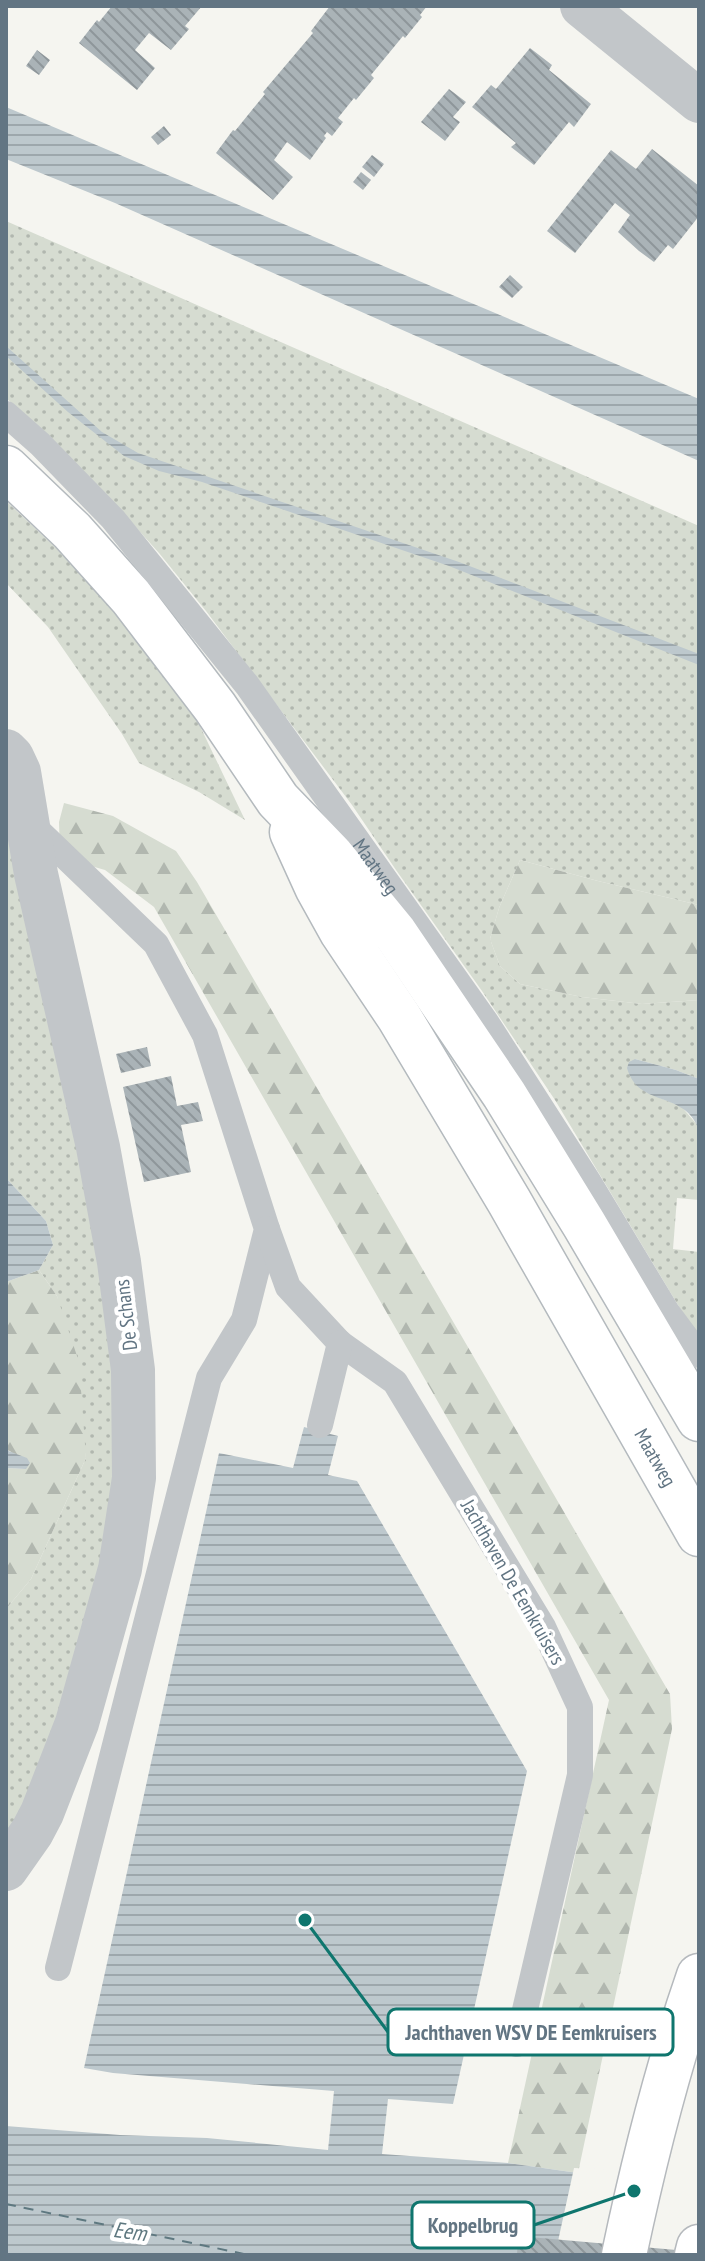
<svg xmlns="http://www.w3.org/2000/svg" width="705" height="2261" viewBox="0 0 705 2261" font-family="'PT Sans Narrow',sans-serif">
<defs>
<pattern id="grass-dots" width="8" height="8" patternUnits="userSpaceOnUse" patternTransform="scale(2)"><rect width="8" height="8" fill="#d6dcd1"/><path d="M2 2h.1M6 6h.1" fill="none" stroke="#b1b7af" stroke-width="1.8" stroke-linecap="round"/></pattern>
<pattern id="forest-firs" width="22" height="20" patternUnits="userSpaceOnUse" patternTransform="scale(2)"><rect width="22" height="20" fill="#d6dcd1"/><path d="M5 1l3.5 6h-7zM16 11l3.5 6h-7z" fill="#b1b7af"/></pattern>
<pattern id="water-rules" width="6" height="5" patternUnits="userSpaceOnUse" patternTransform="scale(2)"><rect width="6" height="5" fill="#bdc8cd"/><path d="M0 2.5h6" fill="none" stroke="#9da7ac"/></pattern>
<pattern id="building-back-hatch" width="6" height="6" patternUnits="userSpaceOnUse" patternTransform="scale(2)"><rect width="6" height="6" fill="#aab3b7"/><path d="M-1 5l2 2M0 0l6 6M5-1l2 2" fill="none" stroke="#8e969a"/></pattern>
</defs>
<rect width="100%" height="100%" fill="#f5f5f0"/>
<path fill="url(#grass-dots)" d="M6 221 699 526V905L598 881 520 860 499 908 490 939 500 966 520 984 582 997 642 1004 699 1000V1079L676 1070 635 1059 660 1098 681 1106 699 1127V1200L677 1198 673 1249 699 1252V1336L687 1320 555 1100 482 991 396 870 352 805 206 611 159 553 106 494 46 434 6 398Z
M6 501 56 548 117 614 197 720 245 820 199 792 139 763 122 734 48 627 6 583Z
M6 786 108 1265 119 1475 66 1720 6 1851V1609L31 1579 86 1458 57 1296 39 1270 53 1245 46 1221 6 1178Z"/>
<path fill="url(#forest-firs)" d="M64 803 113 816 176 851 197 882 670 1694 672 1729 578 2173 508 2163 609 1700 154 907 105 870 60 857 59 822Z
M520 860 598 881 699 905V1000L642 1004 582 997 520 984 500 966 490 939 499 908Z
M39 1270 57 1296 79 1362 86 1458 31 1579 6 1609V1468L26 1469 10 1451 6 1450V1282Z"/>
<path fill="url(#water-rules)" d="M6 107 699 399V461L115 203 6 159Z
M6 346 102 432 138 453 459 562 699 654V665L449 566 202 482 159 471 124 456 68 412 6 356Z
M635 1059 676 1070 699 1079V1130C685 1090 638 1108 627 1068L629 1062Z
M6 1178 46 1221 53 1245 39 1270 6 1282Z
M304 1427 338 1436 328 1475 357 1481 527 1771 453 2104 388 2099 382 2154 508 2163 578 2173 699 2255H6V2126L120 2135 207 2138 328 2150 334 2091 113 2073 84 2068 219 1453 293 1468Z
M6 1450 27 1458 30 1463 26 1469 6 1468Z"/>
<path fill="#f5f5f0" d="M574 2168 699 2173V2255H555Z"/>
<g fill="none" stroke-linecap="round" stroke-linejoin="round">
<path stroke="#5e7880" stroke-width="2" stroke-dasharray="10 8" stroke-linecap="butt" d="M6 2204 249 2255"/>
</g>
<path fill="url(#building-back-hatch)" d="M112 6H202L185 26 189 29 171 50 149 33 135 50 155 68 137 90 79 43 97 20 99 22Z
M330 6 332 8 334 6H427L420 15 422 17 405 38 403 36 371 75 374 78 356 100 354 98 338 118 343 122 332 136 327 132 324 136 326 138 310 160 287 142 274 160 293 177 273 200 216 153 233 130 235 131 265 94 263 92 313 33 311 31Z
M530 48 552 65 549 70 591 104 574 127 569 122 534 165 511 147 516 143 472 107 491 85 496 89Z
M37 50 50 60 39 75 26 66Z
M449 89 466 102 453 117 460 122 445 141 421 122Z
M164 126 171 135 158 145 151 137Z
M652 149 699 186V216L673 249 668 245 654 262 639 251 618 232 630 215 615 203 575 253 547 231 611 150 636 169Z
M372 155 384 164 374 177 362 167Z
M361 172 371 180 363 190 353 182Z
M510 275 523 287 512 298 499 287Z
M147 1047 151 1066 121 1073 116 1054Z
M171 1076 177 1106 198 1102 203 1121 181 1125 191 1172 144 1182 123 1087Z
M518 2236 699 2252V2255H517Z"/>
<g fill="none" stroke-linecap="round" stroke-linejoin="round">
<defs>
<g id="secondary">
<path d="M6 468 72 531 131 597 215 707 278 800 331 855 395 933 504 1094 584 1224 699 1419"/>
<path id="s2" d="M292 832 317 887 342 932 399 1017 509 1201 699 1534"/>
</g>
<path id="primary" d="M624 2255C644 2160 667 2068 699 1976
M697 2255 699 2247"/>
</defs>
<use href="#secondary" stroke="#b4babe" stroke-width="47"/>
<use href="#primary" stroke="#b5b9bd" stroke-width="47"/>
<g stroke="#c2c6c9" stroke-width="26">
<path id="s1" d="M6 414 40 444 113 519 247 685 486 1022 588 1181 667 1312 699 1355"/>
<path d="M27 820 156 944 205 1035 267 1229 244 1320 209 1378 58 1968"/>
<path d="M267 1229 288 1287 340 1343 395 1382 543 1627 580 1707V1775L517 2044"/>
<path d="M320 1425 340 1343"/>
</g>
<path stroke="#c2c6c9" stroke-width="44" d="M582 6 699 101
M6 751 12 757 19 772 36 874 98 1147 119 1262 133 1370 134 1478 120 1569 77 1723 42 1813 32 1832 6 1869"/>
<use href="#secondary" stroke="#fff" stroke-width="44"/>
<use href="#primary" stroke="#fff" stroke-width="44"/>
</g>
<g text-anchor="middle" stroke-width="8" stroke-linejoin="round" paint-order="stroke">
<g font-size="20" fill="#627583" stroke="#fff">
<text dy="7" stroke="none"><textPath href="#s1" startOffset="586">Maatweg</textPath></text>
<text transform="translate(126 1315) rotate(-97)" y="7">De Schans</text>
<text dy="7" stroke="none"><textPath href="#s2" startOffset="724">Maatweg</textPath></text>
<text transform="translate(513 1582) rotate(60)" y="7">Jachthaven De Eemkruisers</text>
</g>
<g font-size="22" font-style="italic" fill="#5e7880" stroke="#fff">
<text transform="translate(130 2231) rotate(8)" y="8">Eem</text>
</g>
</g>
<path fill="none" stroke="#0f766e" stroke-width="3" d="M305 1920L388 2032M634 2191L534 2225"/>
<g fill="#0f766e" stroke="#fff" stroke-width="3">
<circle cx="305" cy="1920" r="8"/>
<circle cx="634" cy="2191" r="8"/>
</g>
<g fill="#fff" stroke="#0f766e" stroke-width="3">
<rect x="388" y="2009" width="285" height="46" rx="8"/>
<rect x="412" y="2202" width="122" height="46" rx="8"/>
</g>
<g font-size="22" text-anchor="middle" font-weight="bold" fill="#627583">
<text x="531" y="2040">Jachthaven WSV DE Eemkruisers</text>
<text x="473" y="2233">Koppelbrug</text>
</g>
<rect width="705" height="2261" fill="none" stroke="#627583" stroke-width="16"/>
</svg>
